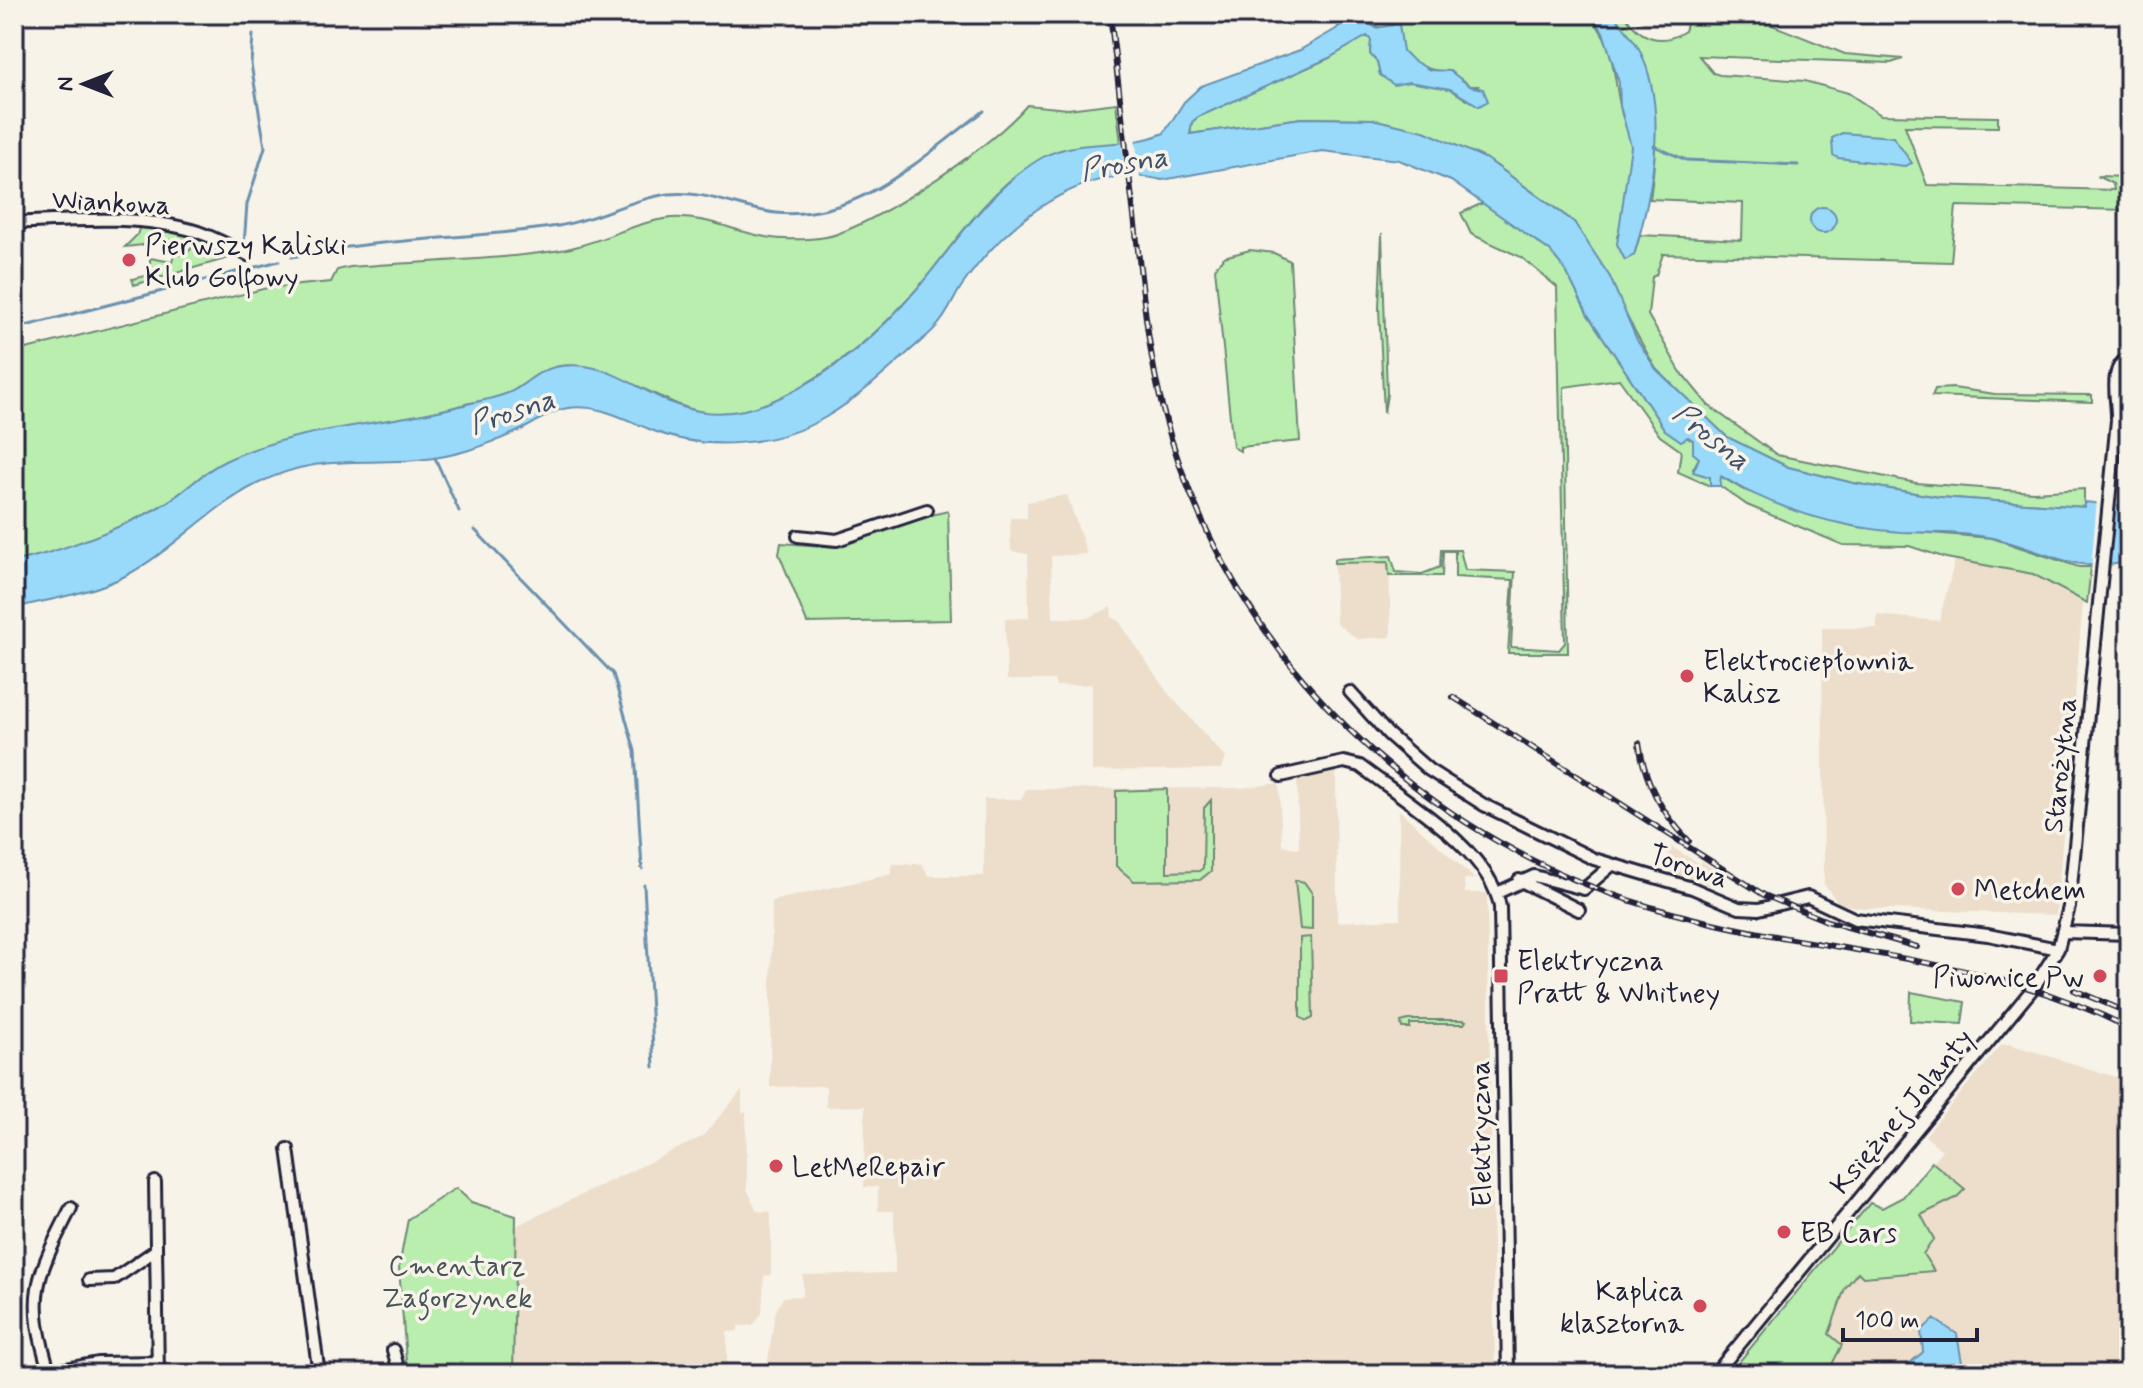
<svg xmlns="http://www.w3.org/2000/svg" width="2143" height="1388" viewBox="0 0 2143 1388" font-family="Mynerve,sans-serif">
<rect width="100%" height="100%" fill="#f7f3e8"/>
<filter id="ink" filterUnits="userSpaceOnUse"><feTurbulence type="fractalNoise" baseFrequency=".0125" numOctaves="2"/><feDisplacementMap in="SourceGraphic" scale="16" xChannelSelector="R" yChannelSelector="G"/><feConvolveMatrix kernelMatrix="1 2 1 2 8 2 1 2 1" color-interpolation-filters="sRGB"/></filter>
<g filter="url(#ink)">
<path fill="#ecdeca" d="M1067 495 1087 554 1051 556 1053 618H1088L1111 607 1112 617 1118 620 1167 692 1226 758 1221 769 1092 771V684L1056 686 1054 680H1007L1005 619 1029 618 1028 554 1011 551 1010 518H1027V502Z
M1955 560 2033 574 2083 601 2056 915 1862 908 1838 903 1824 884 1822 628H1877V615L1939 621Z
M1389 562 1391 637 1357 639 1336 623 1334 563Z
M1336 771 1337 922 1400 919 1399 810 1475 879H1464L1465 893H1487L1495 1374H766L775 1313 783 1297 803 1296V1275L895 1273 894 1211H878V1187H864L865 1106 826 1107V1086L770 1087 772 901 892 874V864H922L929 876H984V799H1022L1026 789 1242 788 1279 783 1282 845 1299 849 1297 781Z
M1670 846 1700 864 1702 861 1724 877 1713 886 1672 875 1667 862Z
M2009 1044 2129 1081V1374H1827L1842 1345 1829 1335 1845 1288 1859 1272 1863 1277 1933 1271 1923 1254 1934 1239 1921 1215 1956 1198 1964 1189 1932 1162 1942 1150 1925 1136 2001 1045Z
M742 1090V1112H746L747 1189 757 1211 771 1212V1275L764 1276 762 1313 753 1325 738 1326V1331L727 1332V1374H513L516 1226 702 1137Z"/>
<path fill="#b9eeaf" stroke="#6e8875" stroke-width="2" d="M1376 14H1586C1615 37 1613 76 1621 110 1623 122 1630 132 1631 145 1632 159 1622 224 1617 237L1634 255 1640 235 1742 240 1743 203 1650 199C1656 158 1660 101 1643 62 1636 45 1624 29 1613 14H1625C1638 38 1661 47 1685 31L1690 14H1770L1767 23 1845 54 1903 59 1891 63 1699 56 1713 73 1720 75 1805 81 1848 93 1881 115 1998 117V127L1905 126 1927 185 2114 190 2113 184 2097 176 2129 177V210L1956 206 1951 262 1663 254 1656 275 1652 277 1648 315 1680 371 1708 405 1777 455 1916 483 2033 492 2084 489V507L1939 497 1853 483 1788 467 1727 437 1656 369 1574 222 1487 159 1424 132 1372 119 1302 118 1190 134 1192 122 1198 117 1329 58 1367 35 1371 40 1370 54 1377 62 1380 75 1450 89 1467 100 1478 86H1470C1450 66 1419 75 1404 53 1399 45 1397 32 1394 23L1382 28 1369 24Z
M1116 103 1121 143C1091 148 1057 153 1030 167 994 184 948 251 923 282 884 329 836 370 782 397 700 437 676 396 604 373 590 369 575 364 560 366 544 369 530 380 516 389 503 398 477 401 462 405 385 427 303 427 229 460 204 470 189 489 167 502 131 524 55 555 14 561V352L267 288 331 282 337 270 350 267C420 261 491 261 561 250 599 244 633 222 671 218 710 215 746 238 784 239 800 240 824 239 837 234 889 215 991 147 1027 105L1068 109Z
M1483 203 1550 251 1566 271 1588 315 1665 430 1693 440 1699 458 1693 469 1710 477V486L1678 472 1681 451 1660 436 1619 379 1564 387 1568 653H1508L1513 580 1455 577V551H1443L1442 576H1389L1388 562 1334 563V559L1391 556 1396 572 1422 574 1440 567 1441 550H1460L1465 570 1515 572 1511 647 1559 650 1565 643 1557 287 1521 257 1471 234 1461 213Z
M140 226 187 232 190 237 182 248 176 249 178 242 154 238 152 244 125 247 137 235Z
M1382 233 1387 394 1384 413 1379 308Z
M198 234 236 256 134 285 132 279 150 275V258L172 262 174 255C188 256 195 247 198 234Z
M1250 250 1274 253 1290 261 1300 441 1240 447V451L1233 447 1215 268 1224 257Z
M1953 388 1995 394 2092 395V402L1932 396 1935 389Z
M1720 476 1742 489 1812 516 1857 527 1992 538 2079 567H2091L2087 603 2033 574 1946 558 1909 546 1843 545 1747 505 1720 486Z
M948 511 951 620 807 623 779 554 781 543 837 547 907 521Z
M1167 789V872L1199 871 1203 868 1204 808 1211 800V871L1200 880 1134 881 1116 866V791Z
M1295 880 1304 882 1312 893V930L1300 929Z
M1311 937 1313 1018 1307 1021 1300 1017V938Z
M1911 992 1965 1002 1962 1024 1910 1021Z
M1408 1020H1464L1466 1021 1464 1024H1410V1028H1402L1401 1022Z
M1932 1162 1965 1189 1956 1198 1921 1215 1934 1239 1923 1254 1934 1271 1863 1277 1858 1272 1845 1288 1829 1334 1842 1345 1827 1374H1729L1870 1203 1882 1208 1903 1197Z
M456 1188 471 1202 516 1216 513 1374H407L399 1267 408 1219Z"/>
<path fill="#99dafb" stroke="#6990ae" stroke-width="2" d="M1351 14H1376L1370 24 1376 28 1399 24 1403 51 1411 59 1430 70 1450 71 1470 86 1483 89 1488 101 1479 106 1450 89 1409 82 1394 85 1380 75 1377 62 1370 54 1371 40 1367 36 1329 58 1198 117 1192 122 1190 134 1302 118 1372 119 1424 131 1487 159 1574 222 1610 277 1637 340 1656 369 1727 437 1788 467 1853 483 1939 497 2084 507 2086 502 2117 506 2129 512V561C2079 576 2041 549 1993 538 1963 532 1931 533 1901 532 1839 528 1774 509 1721 476L1720 486H1710V477L1693 472 1699 458 1693 453V440L1688 437 1681 441 1665 430 1588 315 1566 271 1550 251 1451 181 1399 160 1322 151 1162 180C1081 160 1004 225 961 287 954 298 949 311 941 321 934 331 922 340 913 348 885 373 858 398 826 417 775 447 703 452 649 429 622 418 598 404 568 408 550 410 537 423 521 430 496 442 462 454 434 458 368 468 322 450 255 485 208 509 173 550 127 575 93 593 51 599 14 608V561C53 555 139 522 172 499 190 487 204 471 225 461 298 426 382 426 460 406 476 401 503 398 516 389 530 380 538 371 555 367 635 351 669 449 779 398 834 373 882 331 921 284 957 241 992 186 1043 157 1080 137 1125 150 1164 133L1184 102 1201 86 1300 50 1336 29Z
M1586 14H1613C1621 25 1633 37 1639 49 1669 109 1652 195 1634 255L1625 260 1617 244 1631 146 1620 106 1619 83 1603 32 1595 19Z
M1842 133 1893 137 1912 163 1905 166 1838 158 1833 155 1832 138Z
M1810 220a13 13 0 1 1 26 0a13 13 0 1 1-26 0Z
M1934 1319 1957 1334 1964 1374H1897L1923 1352 1921 1331Z"/>
<path fill="#f7f3e8" d="M1135 136 1140 179 1126 181 1121 139Z
M2097 499 2117 502 2110 571H2091Z"/>
<g fill="none" stroke-linecap="round" stroke-linejoin="round">
<path stroke="#6990ae" stroke-width="3" d="M251 14 252 20
M1654 146 1686 160 1798 165
M244 245 247 204 265 147 251 64 253 35
M292 257C380 237 469 240 558 226 596 220 630 199 669 194 706 190 740 209 776 213 859 221 922 157 984 111
M14 329 279 261
M435 458 459 511
M475 530 613 674 635 751 642 869
M644 885 654 1067"/>
<defs>
<path id="minor" d="M14 223C73 220 140 214 198 232 215 238 232 247 248 255
M2118 418 2129 403
M798 536 837 540 927 510
M1350 692 1388 734 1429 770 1484 805 1594 859 1692 888 1739 908 1759 909 1808 897 1855 919 1988 935 2058 949
M1281 776 1344 762 1360 766C1403 799 1491 851 1500 907L1508 1374
M1519 880 1579 910
M1497 893 1534 876 1584 889 1612 865
M2064 932 2129 934
M288 1149 319 1374
M155 1182 158 1374
M89 1280 114 1279 156 1250
M393 1350 400 1374
M49 1372 98 1363 158 1362
M50 1374C26 1295 35 1279 71 1208
M1715 1374 2034 987 2058 949 2069 907 2117 420C2118 399 2107 369 2129 357"/>
</defs>
<use href="#minor" stroke="#22223b" stroke-width="16"/>
<use href="#minor" stroke="#f7f3e8" stroke-width="10"/>
<defs>
<path id="rail" d="M1110 14C1119 87 1127 160 1136 233 1143 292 1148 352 1163 410 1227 657 1427 848 1672 913 1830 956 1977 952 2129 1028
M1453 697 1764 895 1827 921 1917 947
M1639 743C1645 783 1661 812 1689 841
M2074 990 2129 1013"/>
</defs>
<use href="#rail" stroke="#22223b" stroke-width="6"/>
<use href="#rail" stroke="#f7f3e8" stroke-width="3" stroke-dasharray="9" stroke-linecap="butt"/>
</g>
</g>
<g fill="#d1495b" stroke="#f7f3e8" stroke-width="3">
<circle cx="129" cy="260" r="8"/>
<circle cx="1687" cy="676" r="8"/>
<circle cx="1958" cy="889" r="8"/>
<rect x="1493" y="968" width="16" height="16" rx="4"/>
<circle cx="2100" cy="976" r="8"/>
<circle cx="776" cy="1166" r="8"/>
<circle cx="1784" cy="1232" r="8"/>
<circle cx="1700" cy="1306" r="8"/>
</g>
<g text-anchor="middle" stroke-width="7" stroke-linejoin="round" paint-order="stroke">
<g font-size="28" fill="#22223b" stroke="#f7f3e8">
<text transform="translate(111 201) rotate(3)" y="10">Wiankowa</text>
<text transform="translate(2059 765) rotate(-84)" y="10">Starożytna</text>
<text transform="translate(1689 865) rotate(19)" y="10">Torowa</text>
<text transform="translate(1901 1111) rotate(-50)" y="10">Księżnej Jolanty</text>
<text transform="translate(1480 1134) rotate(-91)" y="10">Elektryczna</text>
</g>
<g font-size="28" fill="#22223b" stroke="#f7f3e8" text-anchor="start">
<text x="145" y="254">Pierwszy Kaliski<tspan x="145" dy="32">Klub Golfowy</tspan></text>
<text x="1703" y="670">Elektrociepłownia<tspan x="1703" dy="32">Kalisz</tspan></text>
<text x="1974" y="899">Metchem</text>
<text x="1517" y="970">Elektryczna<tspan x="1517" dy="32">Pratt &amp; Whitney</tspan></text>
<text x="2084" y="986" text-anchor="end">Piwonice Pw</text>
<text x="792" y="1176">LetMeRepair</text>
<text x="1800" y="1242">EB Cars</text>
<text x="1684" y="1300" text-anchor="end">Kaplica<tspan x="1684" dy="32">klasztorna</tspan></text>
</g>
<g font-size="28" fill="#485558" stroke="#f7f3e8">
<text x="457" y="1275">Cmentarz<tspan x="457" dy="32">Zagorzynek</tspan></text>
</g>
<g font-size="30" font-style="italic" fill="#40506b" stroke="#f7f3e8">
<text transform="translate(1124 163) rotate(-10)" y="10">Prosna</text>
<text transform="translate(512 411) rotate(-18)" y="10">Prosna</text>
<text transform="translate(1712 436) rotate(39)" y="10">Prosna</text>
</g>
</g>
<rect width="2143" height="1388" fill="none" stroke="#f7f3e8" stroke-width="48"/>
<rect x="24" y="24" width="2095" height="1340" fill="none" stroke="#22223b" stroke-width="3" filter="url(#ink)"/>
<g transform="translate(84 84) rotate(270)" stroke="#f7f3e8" stroke-width="6" paint-order="stroke">
<path d="M0-6L14 30L0 20L-14 30Z" fill="#22223b"/>
<text y="-12" font-size="22" font-weight="bold" text-anchor="middle" fill="#22223b">N</text>
</g>
<path d="M1843 1328v12h134v-12" fill="none" stroke="#22223b" stroke-width="4"/>
<text x="1855" y="1328" font-size="24" fill="#22223b" stroke="#f7f3e8" stroke-width="6" paint-order="stroke">100 m</text>
</svg>
